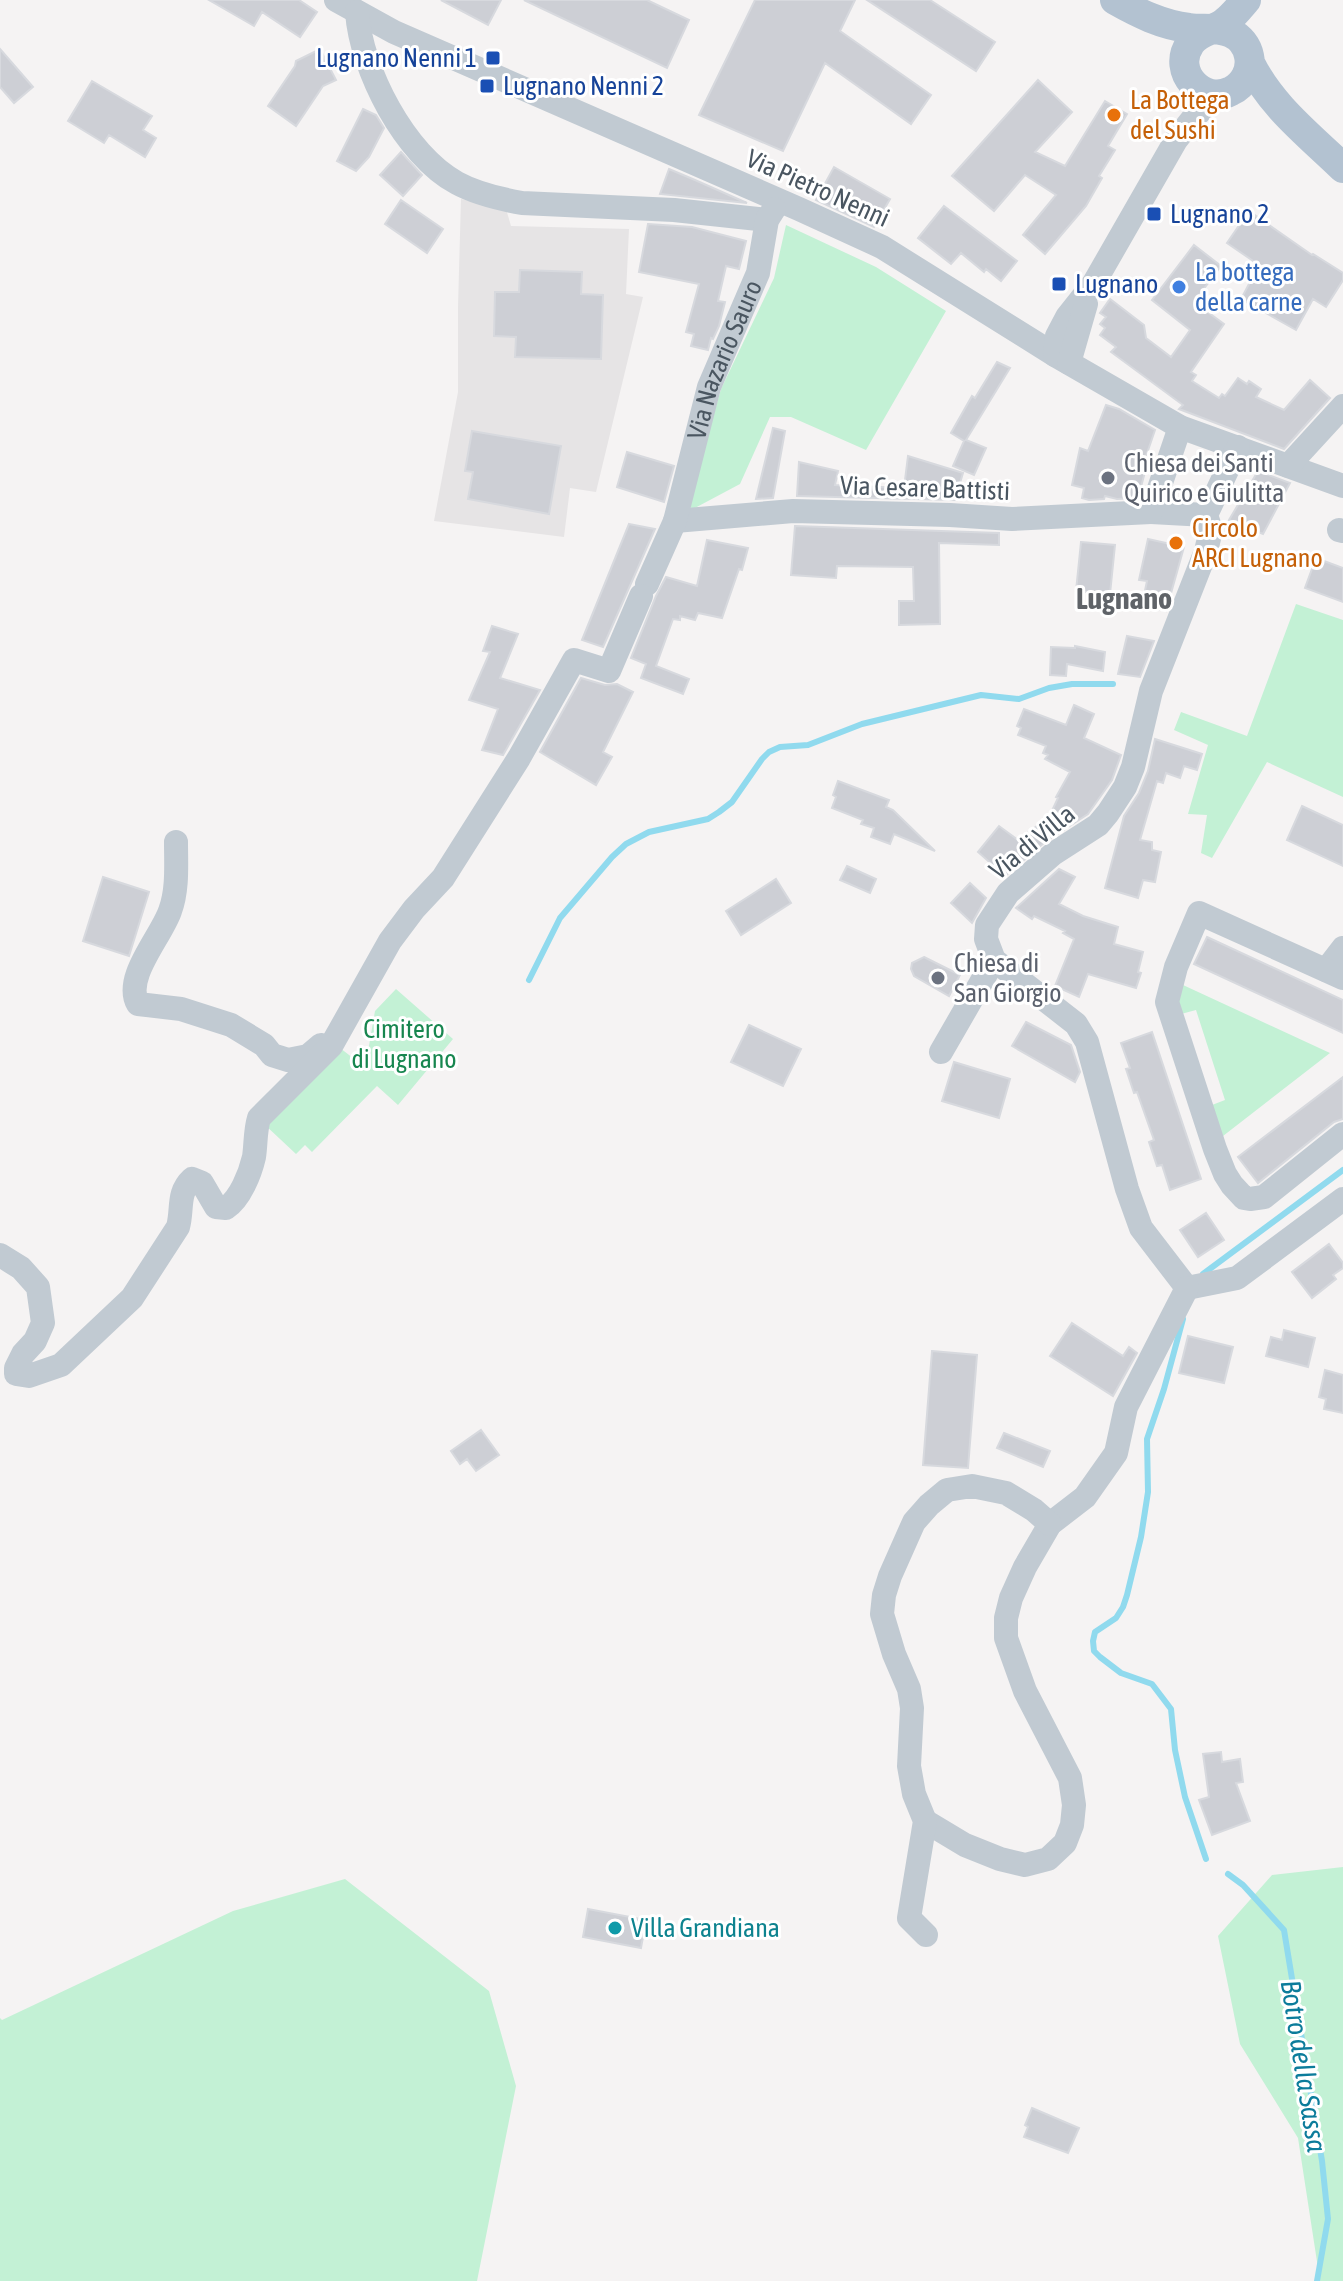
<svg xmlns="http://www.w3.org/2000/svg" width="1343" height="2281" viewBox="0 0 1343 2281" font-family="'Asap Condensed',sans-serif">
<rect width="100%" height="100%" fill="#f5f3f3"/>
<path fill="#e6e4e5" d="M461 199 506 209 511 226 629 229 626 294 643 297 596 492 570 488 564 537 434 521 458 392V307Z"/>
<path fill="#c3f1d5" d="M786 225 876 267 946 311 866 450 791 417H770L740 484 693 509 688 506 721 389 774 278Z
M1296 604 1343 620V797L1267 762 1212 858 1201 853 1207 815 1188 814 1208 745 1174 730 1181 712 1247 736Z
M1183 985 1330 1053 1223 1136 1212 1105 1225 1100 1196 1010 1181 1014 1178 1001Z
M396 989 453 1039 398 1105 377 1086 312 1152 305 1145 296 1154 264 1124 340 1048 362 1065 367 1057 375 1011Z
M1343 1867V2281H1320L1298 2138 1240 2044 1218 1936 1272 1875Z
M345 1879 489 1991 516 2086 477 2281H0V2018L2 2020 233 1911Z"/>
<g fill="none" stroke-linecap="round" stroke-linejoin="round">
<path stroke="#90daee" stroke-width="6" d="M529 980 560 918 612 857 626 844 649 832 708 819 719 812 732 802 762 759 769 752 780 747 808 745 862 724 981 695 1019 699 1049 688 1072 684H1113
M1203 1274 1343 1170
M1183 1319 1164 1389 1147 1439 1148 1492 1141 1537 1127 1595 1123 1607 1116 1618 1095 1632 1093 1641 1094 1651 1100 1657 1121 1673 1152 1684 1171 1709 1175 1750 1185 1797 1206 1859
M1228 1874 1243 1885 1284 1930 1322 2161 1328 2219 1317 2281"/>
</g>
<path fill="#cdcfd5" stroke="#d7d9de" stroke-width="2" d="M209 0H299L317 12 300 37 262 12 254 26Z
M441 0H501L488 25Z
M524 0H647L689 20 667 68Z
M755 0H855L840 31 931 95 911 124 825 63 783 151 699 115Z
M867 0H930L995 42 976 71Z
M0 49 33 87 14 103 0 87Z
M320 49 336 80 323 86 296 126 268 106 295 66 296 61Z
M1038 80 1072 112 1035 152 1065 166 1105 101 1127 114 1108 146 1115 150 1099 176 1102 178 1086 206 1045 254 1023 235 1056 195 1025 175 994 211 952 176Z
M92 81 152 116 143 130 156 138 145 157 109 135 104 143 68 121Z
M363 109 376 115 384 128 369 157 356 171 337 161Z
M401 152 422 175 403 196 380 175Z
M834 167 890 199 874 227 816 200Z
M669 169 695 180 747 203 660 194Z
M401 200 443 229 427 253 385 224Z
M944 206 1017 261 1001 281 986 269 984 272 961 253 951 264 918 238Z
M1249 211 1312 255 1313 254 1343 273V280L1326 307 1313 299 1296 330 1241 299 1259 265 1227 243Z
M648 224 692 227 746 241 739 269 726 266 718 301 725 302 719 326 713 339 711 338 708 350 691 346 694 334 686 332 699 284 639 272Z
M1194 245 1221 266 1194 302 1224 324 1191 372 1196 375 1192 381 1219 398 1222 394 1225 396 1238 378 1247 384 1249 381 1261 389 1256 397 1284 410 1310 380 1330 398 1284 449 1179 409 1183 405 1111 352 1116 347 1100 335 1105 328 1100 324 1106 317 1100 313 1110 299 1144 325 1146 338 1171 357 1190 330 1152 300Z
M520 270 582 272 581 294 603 295 601 359 515 357 516 337 494 336 495 292H519Z
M997 362 1010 368 966 440 986 448 974 475 953 466 964 441 951 433 972 396 975 398Z
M1106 405 1119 409 1155 430 1141 471 1145 472 1138 498 1117 499 1105 496 1104 499 1089 500 1082 498 1084 488 1072 485 1080 448 1088 451Z
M773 428 785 431 773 498 756 499Z
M472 431 561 446 549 514 468 499 473 472 465 471Z
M627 452 674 466 664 502 617 487Z
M908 456 963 473 955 500 797 496 799 462 838 471 835 485 904 488Z
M1258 471 1290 483 1263 534 1229 520Z
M629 524 655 529 603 647 582 640Z
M795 526 999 533V545L939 543 940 624 899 625V601H914L913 567 837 566 836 578 791 575Z
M1148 539 1184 547 1166 611 1142 605 1147 581 1139 580Z
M707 540 748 548 742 570 739 569 722 618 698 613 695 620 680 616V620L673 619 656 666 689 679 683 694 641 678 646 664 631 658 656 596 666 577 697 586Z
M1081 542 1115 545 1110 594 1076 591Z
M1316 558 1343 568V602L1305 588Z
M492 626 518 634 500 678 540 690 503 755 482 750 498 709 469 700 490 652 483 651Z
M1127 636 1154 641 1140 677 1118 674Z
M1075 646 1105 652 1103 671 1067 664 1066 676 1050 675 1051 647 1075 648Z
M581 678 605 685 617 684 633 692 603 752 612 757 596 785 540 752Z
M1074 705 1094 714 1084 738 1121 755 1112 780 1088 814 1045 842 1005 876 978 852 999 826 1018 840 1049 817 1058 798 1056 797 1070 772 1045 759 1048 755 1043 753 1046 746 1018 735 1021 728 1017 726 1024 709 1066 725Z
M1155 739 1202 754 1197 770 1184 766 1180 778 1166 773 1163 783 1157 781 1140 840 1152 842V850L1161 852 1155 882 1143 880 1138 898 1105 888 1124 816 1139 793 1148 771Z
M838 781 889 800 886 807 893 810 935 851 894 834 890 844 871 837 874 828 861 824 863 820 832 808 836 797 833 795Z
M1302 806 1343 825V866L1287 840Z
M847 866 876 879 870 893 840 880Z
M1059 869 1075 877 1059 904 1083 916 1118 927 1114 944 1143 952 1138 972 1141 973 1136 988 1088 974 1079 997 1055 986 1074 939 1063 933 1065 931 1034 916 1032 919 1016 908Z
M103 877 149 892 129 956 83 941Z
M776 879 791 903 741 935 726 911Z
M970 883 986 898 972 923 951 903Z
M1207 937 1343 1000V1033L1194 964Z
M924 957 960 975 949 996 914 976 911 969 912 963Z
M1026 1022 1071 1045 1080 1072 1075 1082 1012 1046Z
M749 1025 801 1049 783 1086 731 1062Z
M1152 1032 1201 1179 1170 1190 1162 1165 1157 1166 1149 1142 1154 1140 1137 1092 1134 1093 1126 1069 1130 1068 1121 1043Z
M954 1062 1010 1079 999 1118 942 1101Z
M1343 1077V1119L1334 1122 1258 1183 1238 1157Z
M1206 1213 1224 1240 1198 1257 1180 1230Z
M1329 1244 1343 1263V1268L1333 1275 1336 1279 1312 1298 1292 1272Z
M1072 1323 1123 1356 1129 1347 1137 1353 1113 1396 1050 1356Z
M1284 1330 1315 1338 1308 1367 1266 1356 1271 1337 1282 1340Z
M1188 1336 1233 1347 1224 1383 1179 1373Z
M932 1351 977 1355 968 1468 923 1465Z
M1325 1370 1343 1375V1413L1324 1409 1326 1399 1319 1397Z
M481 1430 499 1455 476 1471 467 1459 460 1464 451 1451Z
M1004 1433 1050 1451 1043 1467 997 1448Z
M1221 1752 1222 1762 1240 1759 1243 1782 1236 1783 1250 1821 1212 1835 1199 1800 1209 1797 1203 1754Z
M588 1909 646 1920 641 1948 583 1937Z
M1032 2108 1079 2128 1068 2153 1024 2137 1028 2127 1025 2125Z"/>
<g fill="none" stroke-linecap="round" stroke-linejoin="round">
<g stroke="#c1cad2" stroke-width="24">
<path d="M336 0 394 32 799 209 882 247 1055 355 1180 427 1343 486"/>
<path d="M357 12C361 70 405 155 457 183 477 194 500 199 522 203L674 210 767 220"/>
<path d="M1055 355 1057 336 1067 317 1094 283 1176 140 1194 117 1219 95"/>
<path d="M1069 363 1086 304"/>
<path d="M1288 466 1343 406"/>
<path d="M1151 512 1206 515"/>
<path d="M675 521 793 511 950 515 1012 519 1151 512 1180 427"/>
<path d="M1339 530 1343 531"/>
<path id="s1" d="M647 584 675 521 709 387 758 273 767 220 774 209"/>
<path d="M176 842C176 864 178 890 170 911 161 937 123 978 138 1004L181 1009 231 1025 264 1045 272 1055 288 1060 308 1056 321 1045"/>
<path d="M1326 970 1343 948"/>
<path d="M1343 978 1199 913 1176 967 1167 1002 1215 1149 1225 1174 1232 1185 1244 1198 1250 1199 1264 1197 1343 1134"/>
<path d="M941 1052 994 960"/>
<path d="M0 1255 21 1268 38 1287 43 1323 35 1341 23 1354 16 1368V1374L29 1376 61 1365 132 1298 178 1227C183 1209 177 1193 192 1179L202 1183 216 1207 226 1208C240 1199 250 1174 254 1157 256 1144 255 1131 259 1118L331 1046 390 941 414 909 443 878 519 758 574 660 609 671 641 596"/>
<path d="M1187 1288 1141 1228 1127 1189 1087 1042 1076 1024 994 960 986 939 987 925 1008 893 1053 854 1098 825 1108 813 1125 787 1133 767 1151 691 1206 551 1211 530 1206 515 1238 447"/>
<path d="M1187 1288 1237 1278 1343 1199"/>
<path d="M925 1821 965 1845 1000 1859 1025 1865 1048 1859 1065 1843 1072 1825 1074 1805 1070 1778 1025 1691 1006 1638V1618L1011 1598 1025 1567 1050 1524 1085 1497 1116 1453 1126 1407 1187 1288"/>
<path d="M926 1935 909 1918 925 1821 914 1794 909 1766 912 1708 909 1689 894 1654 882 1614 884 1595 890 1576 914 1522 929 1505 947 1490 972 1486 1006 1493 1034 1510 1050 1524"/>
</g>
<path stroke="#b3c2d1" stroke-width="30" d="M1115 0C1138 13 1162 25 1189 28 1202 30 1218 27 1231 33 1240 37 1247 46 1249 56 1252 70 1244 85 1231 91 1203 106 1171 71 1190 44 1198 31 1214 31 1225 22 1233 16 1240 7 1246 0
M1250 63C1271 106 1309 135 1343 168"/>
</g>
<g fill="#1a4fb4" stroke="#fff" stroke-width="3">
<rect x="485" y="50" width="16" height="16" rx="4"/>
<rect x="479" y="78" width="16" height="16" rx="4"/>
<rect x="1146" y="206" width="16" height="16" rx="4"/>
<rect x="1051" y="276" width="16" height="16" rx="4"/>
</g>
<g fill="#e8710a" stroke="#fff" stroke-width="3">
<circle cx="1114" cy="115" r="8"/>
<circle cx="1176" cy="543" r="8"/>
</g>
<circle fill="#3f7fe0" stroke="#fff" stroke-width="3" cx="1179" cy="287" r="8"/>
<g fill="#6b7280" stroke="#fff" stroke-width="3">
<circle cx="1108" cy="478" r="8"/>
<circle cx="938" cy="978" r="8"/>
</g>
<circle fill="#0f9aa8" stroke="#fff" stroke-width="3" cx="615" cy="1928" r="8"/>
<g text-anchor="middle" stroke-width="6" stroke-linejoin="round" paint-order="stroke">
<g font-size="26" fill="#164399" stroke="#fff" text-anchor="start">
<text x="477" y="67" text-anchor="end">Lugnano Nenni 1</text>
<text x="503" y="95">Lugnano Nenni 2</text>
<text x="1170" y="223">Lugnano 2</text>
<text x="1075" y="293">Lugnano</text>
</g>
<g font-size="26" fill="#c56008" stroke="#fff" text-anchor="start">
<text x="1130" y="109">La Bottega<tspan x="1130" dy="30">del Sushi</tspan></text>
<text x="1192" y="537">Circolo<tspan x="1192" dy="30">ARCI Lugnano</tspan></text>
</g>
<g font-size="26" fill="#4a5661" stroke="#fff">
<text transform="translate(818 188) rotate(24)" y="9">Via Pietro Nenni</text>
<text dy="9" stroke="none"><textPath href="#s1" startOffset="238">Via Nazario Sauro</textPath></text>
<text transform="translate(925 488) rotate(2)" y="9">Via Cesare Battisti</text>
<text transform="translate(1032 842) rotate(-39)" y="9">Via di Villa</text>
</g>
<g font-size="26" fill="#366cbe" stroke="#fff" text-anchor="start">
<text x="1195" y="281">La bottega<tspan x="1195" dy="30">della carne</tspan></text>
</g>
<g font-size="26" fill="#5b616d" stroke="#fff" text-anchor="start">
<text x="1124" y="472">Chiesa dei Santi<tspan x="1124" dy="30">Quirico e Giulitta</tspan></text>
<text x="954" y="972">Chiesa di<tspan x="954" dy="30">San Giorgio</tspan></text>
</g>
<g font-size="26" fill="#17864f" stroke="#fff">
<text x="404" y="1038">Cimitero<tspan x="404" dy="30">di Lugnano</tspan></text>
</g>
<g font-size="26" fill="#0d838f" stroke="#fff" text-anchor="start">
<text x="631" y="1937">Villa Grandiana</text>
</g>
<g font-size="28" font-style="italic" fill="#0c7c9b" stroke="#fff">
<text transform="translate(1304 2066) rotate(81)" y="10">Botro della Sassa</text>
</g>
<g font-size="30" font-weight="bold" fill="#5f6368" stroke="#fff">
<text x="1124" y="609">Lugnano</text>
</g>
</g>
</svg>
